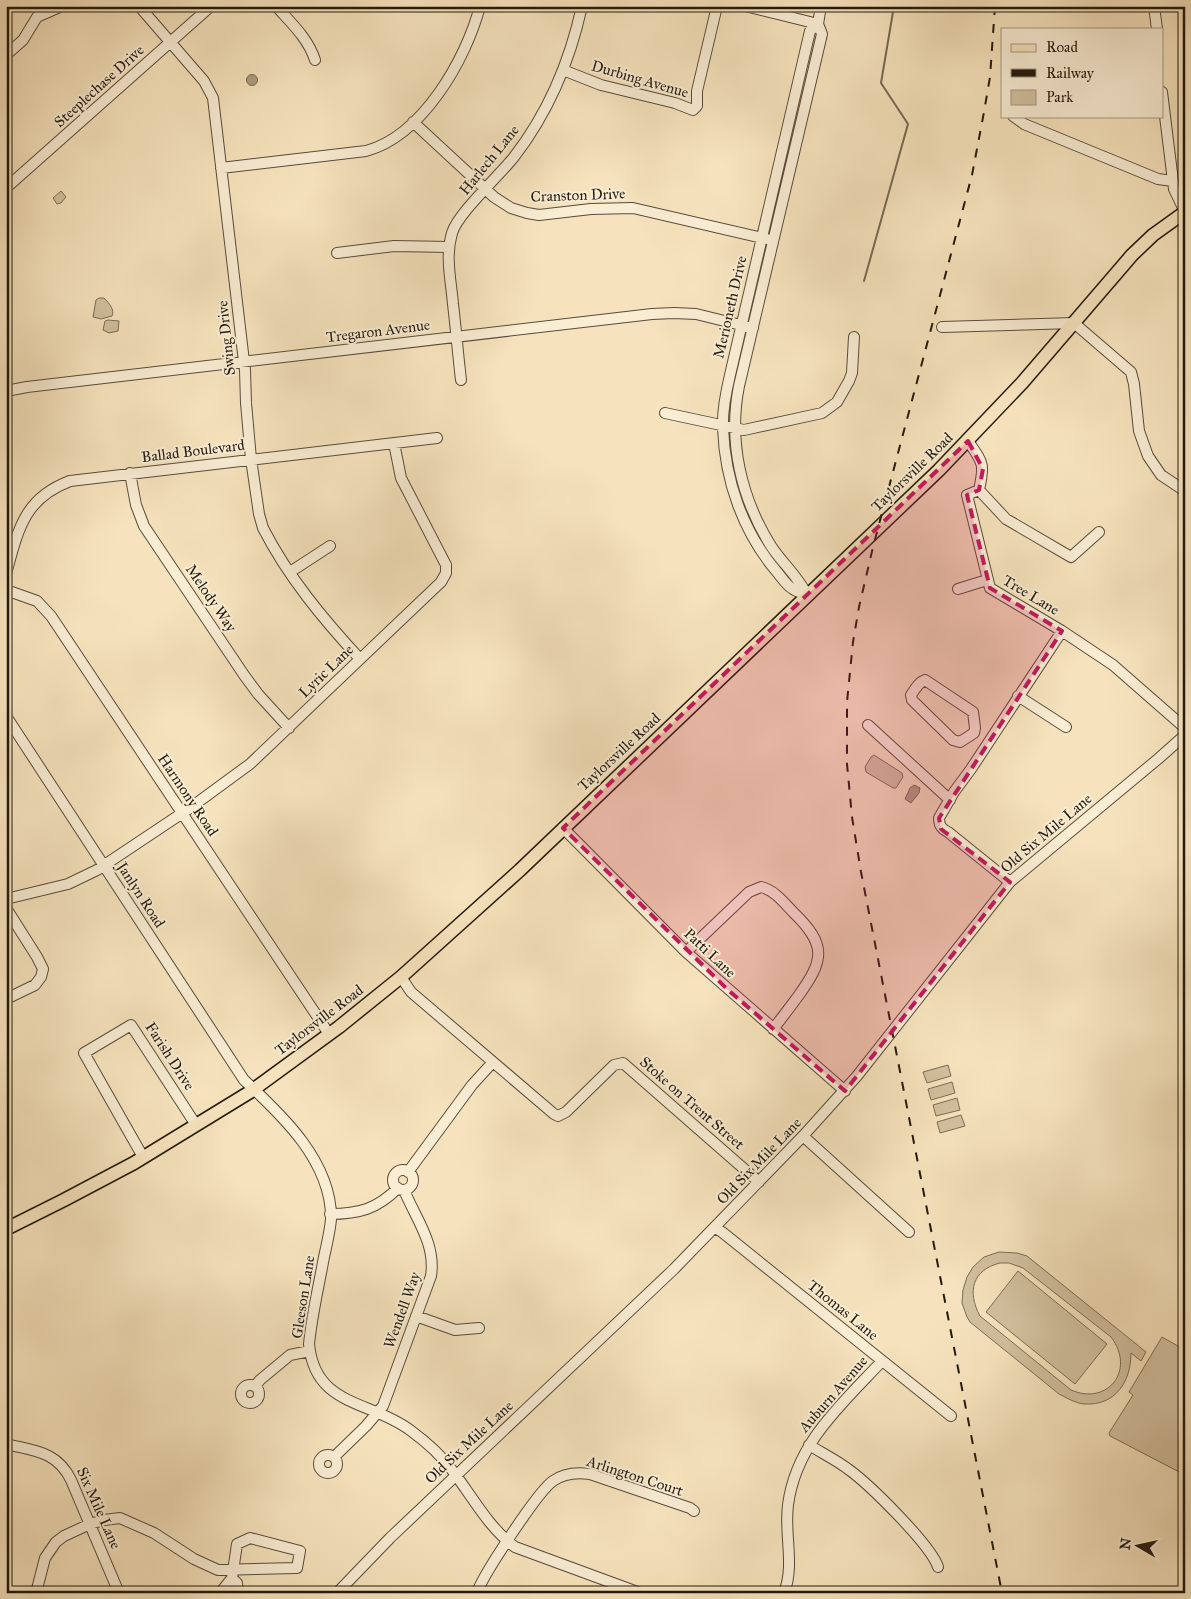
<svg xmlns="http://www.w3.org/2000/svg" width="1191" height="1599" viewBox="0 0 1191 1599" font-family="'IM FELL Great Primer',serif">
<rect width="100%" height="100%" fill="#f6e3bd"/>
<filter id="stains"><feTurbulence type="fractalNoise" baseFrequency=".004" numOctaves="4"/><feColorMatrix values="0 0 0 0 .2 0 0 0 0 .09 0 0 0 0 .02 0 0 0 .5 -.17"/></filter>
<radialGradient id="worn" r=".72"><stop offset=".6" stop-color="#630" stop-opacity="0"/><stop offset="1" stop-color="#630" stop-opacity=".3"/></radialGradient>
<path fill="#d2c19f" stroke="#7a6e56" fill-rule="evenodd" d="M61 191 66 197 61 203 57 204 53 198Z
M99 298H104C109 303 115 310 112 316L101 319 93 317 96 300Z
M108 320 119 321 118 331 109 333 103 330 105 321Z
M874 755 902 773 903 777 896 788H893L866 772 865 767 871 757Z
M948 1065 951 1076 927 1083 923 1072Z
M952 1082 955 1093 931 1100 928 1089Z
M957 1098 960 1110 936 1116 933 1105Z
M961 1115 965 1126 940 1133 937 1122Z
M999 1252 1017 1253 1027 1256 1146 1352 1141 1361 1131 1353C1131 1381 1116 1406 1084 1404 1075 1403 1067 1398 1059 1394L970 1322 967 1317 962 1303 963 1290 967 1277 973 1267 984 1257ZM1000 1263H1009L1023 1268 1111 1337C1136 1370 1108 1406 1071 1390L980 1316C967 1292 972 1270 1000 1263Z
M1018 1271 1107 1344 1075 1384 986 1312Z
M1162 1337 1185 1350V1475L1110 1436 1109 1433 1133 1395 1129 1392Z"/>
<path fill="#ae9f82" stroke="#766a54" d="M246.5 80a5.5 5.5 0 1 1 11 0a5.5 5.5 0 1 1-11 0Z
M914 785 920 788 919 793 911 803 905 799 910 788Z"/>
<g fill="none" stroke-linecap="round" stroke-linejoin="round">
<path stroke="#766a54" stroke-width="2" d="M864 281 908 124 881 83 894 6"/>
<defs>
<path id="minor" d="M139 6 204 81 213 98 245 370 246 403 251 459 259 514 263 528C288 577 324 620 360 659
M276 6C291 23 308 38 315 60
M745 6 818 24
M1154 6 1157 29
M6 55 23 40 37 17 62 6
M563 70 601 85 675 103 693 110 697 106V91L717 6
M1162 92 1174 189 1185 212
M1013 116 1024 124 1158 179 1173 181
M413 122 494 197 511 208 527 213 539 215 591 209 633 208 767 239
M221 168 366 151C422 136 466 60 480 6
M6 188 211 6
M337 253 394 246 449 247
M942 327 1074 323 1131 372 1134 384 1139 431 1148 456 1161 475 1185 491
M461 380C458 355 456 329 453 304 451 280 445 257 452 233 458 213 499 176 514 157 548 113 570 61 582 6
M6 391 27 387 652 314 674 313 696 314 753 328
M665 413 744 430 822 413 837 402 849 381 852 373 854 337
M968 441C983 463 985 463 979 490L967 495 990 588 1062 631 1113 665 1185 728
M130 473 136 505 144 526 244 675 258 694 289 728
M979 490 1006 519 1071 557 1099 532
M290 572 330 546
M6 574C18 530 24 498 70 481L437 438
M958 589 987 580
M6 590 37 601 51 616 329 1034
M807 595C803 593 796 592 793 589 787 586 782 578 777 572 743 532 725 481 723 428 722 410 726 392 730 375L810 31 818 24 821 6
M807 595C798 576 782 563 771 546 741 498 728 441 739 386L822 34 818 24
M925 680 973 712 975 728 974 733 960 742 953 740 912 700 911 695C915 689 919 682 925 680Z
M1018 696 1066 727
M6 716 244 1080C282 1115 332 1162 331 1219 330 1231 327 1244 324 1257 319 1285 312 1314 309 1344 315 1407 370 1400 410 1430 425 1441 441 1455 452 1470 472 1496 488 1527 515 1547L640 1593
M868 725 950 800
M563 828 686 952 845 1091
M1010 882 948 832C942 829 939 826 939 818L954 792 971 769 1062 631
M6 899 68 884 97 870 190 808 250 764 441 582 446 573V565L401 478 394 443
M6 908 37 957 43 969 41 977 35 985 6 999
M686 952 749 892 761 887C775 890 785 904 794 913 827 945 824 960 799 995 790 1007 782 1018 773 1029
M401 977 411 992 554 1114 558 1116 566 1112 614 1065 623 1063 759 1182
M803 1136 909 1232
M143 1157 84 1053 131 1025 196 1125
M393 1180a10 10 0 1 1 20 0a10 10 0 1 1-20 0Z
M408 1172 472 1085 493 1062
M330 1214C359 1214 377 1209 398 1188
M715 1228 722 1232 951 1416
M416 1316 455 1330 479 1328
M241 1394a9 9 0 1 1 18 0a9 9 0 1 1-18 0Z
M255 1386 260 1380 290 1355 310 1351
M6 1444C34 1451 57 1451 71 1480L119 1593
M809 1445C822 1453 836 1460 848 1469 869 1484 931 1545 938 1567
M319 1464a9 9 0 1 1 18 0a9 9 0 1 1-18 0Z
M334 1457 366 1426 383 1406 431 1276C436 1244 416 1219 404 1190
M232 1578 237 1583 238 1593
M36 1593 45 1558 56 1542 64 1536 90 1524 104 1520 120 1518 154 1533 194 1559 218 1570 297 1568 300 1551 250 1538 237 1544 232 1578 220 1593
M337 1593 390 1538 674 1269 803 1136 857 1076 1010 882 1158 759 1185 735
M477 1593C482 1576 539 1490 553 1481 564 1473 576 1472 590 1474L690 1508 694 1511
M784 1593C795 1565 784 1534 788 1505 796 1443 842 1404 882 1361"/>
<path id="major" d="M6 1229 64 1200 134 1163 250 1092 339 1027 401 977 520 870 939 470 1022 383 1132 255 1153 235 1185 212"/>
</defs>
<use href="#minor" stroke="#584c3a" stroke-width="12"/>
<use href="#major" stroke="#231a0e" stroke-width="15"/>
<use href="#minor" stroke="#f9edd4" stroke-width="10"/>
<use href="#major" stroke="#f6e3bd" stroke-width="12"/>
<path stroke="#231a0e" stroke-width="2" stroke-dasharray="9 9" stroke-linecap="butt" d="M995 6 990 77 984 112 972 175 873 547 859 607 853 642 847 702V764L852 817 861 872 1002 1593"/>
</g>
<path fill="#c2185b" fill-opacity="0.2" stroke="#c2185b" stroke-width="4" stroke-dasharray="10 6" stroke-linejoin="round" d="M968 441 983 469 979 490 967 495 990 588 1062 631 939 818 941 829 1010 882 845 1091 727 989 563 828Z"/>
<g text-anchor="middle" stroke-width="4" stroke-linejoin="round" paint-order="stroke">
<g font-size="15" fill="#231a0e" stroke="#f9edd4">
<text transform="translate(640 79) rotate(16)" y="5">Durbing Avenue</text>
<text transform="translate(99 86) rotate(-42)" y="5">Steeplechase Drive</text>
<text transform="translate(489 160) rotate(-51)" y="5">Harlech Lane</text>
<text transform="translate(578 195) rotate(-2)" y="5">Cranston Drive</text>
<text transform="translate(730 307) rotate(-77)" y="5">Merioneth Drive</text>
<text transform="translate(378 331) rotate(-7)" y="5">Tregaron Avenue</text>
<text transform="translate(226 338) rotate(-96)" y="5">Swing Drive</text>
<text transform="translate(193 451) rotate(-7)" y="5">Ballad Boulevard</text>
<text transform="translate(912 472) rotate(-44)" y="5">Taylorsville Road</text>
<text transform="translate(1031 595) rotate(31)" y="5">Tree Lane</text>
<text transform="translate(211 598) rotate(56)" y="5">Melody Way</text>
<text transform="translate(326 671) rotate(-44)" y="5">Lyric Lane</text>
<text transform="translate(619 752) rotate(-43)" y="5">Taylorsville Road</text>
<text transform="translate(188 795) rotate(56)" y="5">Harmony Road</text>
<text transform="translate(1046 833) rotate(-40)" y="5">Old Six Mile Lane</text>
<text transform="translate(141 895) rotate(57)" y="5">Janlyn Road</text>
<text transform="translate(710 953) rotate(43)" y="5">Patti Lane</text>
<text transform="translate(319 1020) rotate(-37)" y="5">Taylorsville Road</text>
<text transform="translate(170 1056) rotate(57)" y="5">Farish Drive</text>
<text transform="translate(692 1103) rotate(41)" y="5">Stoke on Trent Street</text>
<text transform="translate(759 1161) rotate(-46)" y="5">Old Six Mile Lane</text>
<text transform="translate(303 1297) rotate(-81)" y="5">Gleeson Lane</text>
<text transform="translate(402 1310) rotate(-70)" y="5">Wendell Way</text>
<text transform="translate(843 1310) rotate(39)" y="5">Thomas Lane</text>
<text transform="translate(833 1394) rotate(-49)" y="5">Auburn Avenue</text>
<text transform="translate(469 1442) rotate(-43)" y="5">Old Six Mile Lane</text>
<text transform="translate(635 1476) rotate(18)" y="5">Arlington Court</text>
<text transform="translate(99 1508) rotate(66)" y="5">Six Mile Lane</text>
</g>
</g>
<rect width="1191" height="1599" fill="none" stroke="#f6e3bd" stroke-width="25"/>
<rect x="8" y="8" width="1176" height="1584" fill="none" stroke="#231a0e" stroke-width="2.5"/>
<rect x="12" y="12" width="1166" height="1574" fill="none" stroke="#231a0e"/>
<rect x="1001" y="28" width="162" height="90" fill="#f9edd4" stroke="#a39985"/>
<rect x="1011" y="44" width="25" height="8" fill="#f6e3bd" stroke="#a39985"/>
<text x="1046" y="52" font-size="15" fill="#231a0e">Road</text>
<rect x="1011" y="69" width="25" height="8" fill="#231a0e" stroke="#a39985"/>
<text x="1046" y="78" font-size="15" fill="#231a0e">Railway</text>
<rect x="1011" y="90" width="25" height="15" fill="#d2c19f" stroke="#a39985"/>
<text x="1046" y="102" font-size="15" fill="#231a0e">Park</text>
<g transform="translate(1138 1546) rotate(279)" stroke="#f9edd4" stroke-width="4" paint-order="stroke">
<path d="M0-4L9 19L0 12L-9 19Z" fill="#231a0e"/>
<text y="-8" font-size="14" font-weight="bold" text-anchor="middle" fill="#231a0e">N</text>
</g>
<rect width="100%" height="100%" filter="url(#stains)"/>
<rect width="100%" height="100%" fill="url(#worn)"/>
</svg>
